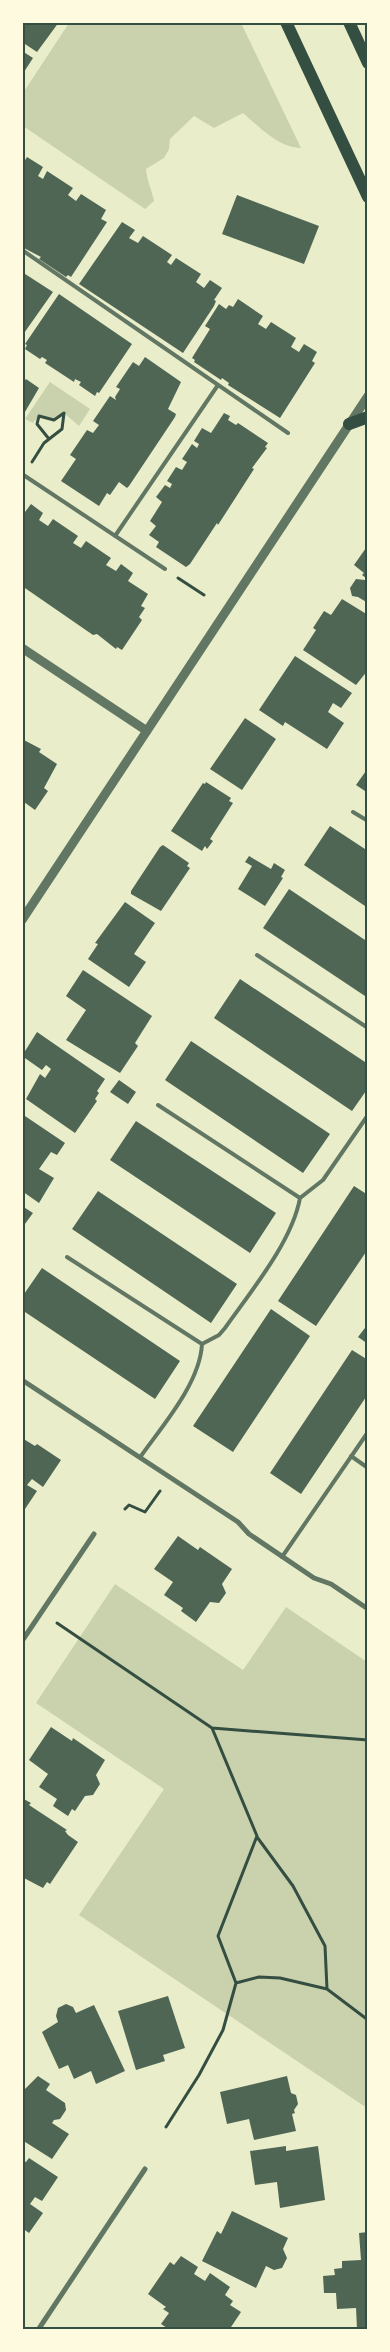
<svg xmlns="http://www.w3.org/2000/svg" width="390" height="2352" viewBox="0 0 390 2352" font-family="Literata,serif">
<rect width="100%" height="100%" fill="#e9edc9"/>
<path fill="#cad2ad" d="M69 23H241L301 148C279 148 259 127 243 113L214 128 194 116 170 139 169 149 164 158 146 169C147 181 152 190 154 201L145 209 23 126V93Z
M50 382 90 409 79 426 64 413 54 420 39 416 33 423 25 419Z
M115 1584 243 1670 286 1607 367 1662V2108L79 1915 164 1789 36 1703Z"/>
<path fill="#4f6655" d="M22 22H59L37 52 22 42Z
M22 51 33 58 22 75Z
M27 157 43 167 38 176 43 179 47 171 73 188 68 195 76 201 81 194 106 210 101 219 107 222 71 277 68 275 66 277 39 259 41 257 22 247V165Z
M237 195 319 226 304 264 222 234Z
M122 222 135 230 129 238 138 243 143 236 172 255 167 262 171 265 176 258 201 274 196 282 204 288 210 280 222 288 214 300 216 301 214 306 183 353 79 284Z
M22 272 53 292 22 336Z
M59 294 132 344 99 393 97 392 95 396 79 385 81 382 75 379 74 382 45 363 47 360 42 357 40 359 25 349 27 345 25 344Z
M238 299 263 316 258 324 266 329 271 322 296 338 291 347 299 352 304 344 317 352 312 361 315 363 280 418 228 385 229 383 222 378 221 380 194 362 195 360 192 358 210 329 205 326 219 304 226 309 229 305 233 307Z
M145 357 181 382 168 409 176 414 175 417 129 486 127 488 119 482 110 495 107 493 99 506 61 481 76 459 70 455 87 430 93 433 99 425 93 421 110 396 116 400 115 397 120 389 116 387 133 362 139 366Z
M26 379 39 388 22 417V384Z
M224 413 230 416 228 420 236 425 238 423 268 443 265 447 267 448 252 468 254 469 218 525 217 523 190 564 186 567 156 547 159 542 149 535 156 526 150 521 162 502 156 497 165 485 170 488 172 484 167 481 176 467 182 470 187 462 182 459 192 444 197 448 199 444 194 441 202 428 211 433Z
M31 504 43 513 39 520 48 526 53 519 78 536 73 543 81 548 86 541 111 558 106 565 116 571 121 564 133 573 128 581 148 594 141 606 145 608 139 617 142 620 122 650 117 647 116 649 97 634 93 635 22 586V516Z
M368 545V603L358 597 352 596 350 588 356 579 365 580 366 578 362 575 364 573 354 565Z
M342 599 368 615V670L356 685 303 650 316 630 313 628 324 611 331 615Z
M295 656 352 693 341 708 333 703 328 712 344 723 327 749 285 722 283 726 259 710Z
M245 718 276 739 242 790 210 769Z
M22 739 41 749 39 752 57 764 44 788 48 791 35 810 24 802 22 804Z
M368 768V793L356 785Z
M206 782 231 798 229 801 233 803 210 839 213 841 207 849 205 846 202 851 171 831 203 783 205 784Z
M330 826 368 851V908L304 865Z
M163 845 189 863 187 866 190 868 161 911 131 894V891L160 847Z
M249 856 271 869 274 863 285 870 281 877 283 878 265 906 238 889 252 866 245 862Z
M289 889 368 942V998L263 928Z
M125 902 155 923 134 954 146 962 129 987 88 959 98 944 95 943Z
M83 970 152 1016 135 1043 138 1046 120 1073 66 1040 86 1010 66 996Z
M240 979 368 1064V1088L352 1111 214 1018Z
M37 1032 105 1079 97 1091 99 1093 95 1099 97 1101 75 1133 26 1099 40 1074 45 1078 51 1069 46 1065 42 1070 22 1056Z
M191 1041 330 1134 303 1173 165 1080Z
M119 1080 136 1092 128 1104 110 1092Z
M22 1114 65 1143 57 1155 51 1152 39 1169 54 1178 39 1203 22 1191Z
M136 1121 276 1213 250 1253 110 1160Z
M354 1186 368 1195V1249L316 1326 278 1301Z
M98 1191 237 1284 211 1323 72 1229Z
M22 1206 33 1213 22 1228Z
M42 1268 180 1361 155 1399 22 1310V1297Z
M271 1309 310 1336 233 1452 193 1426Z
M368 1324V1344L358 1337Z
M352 1350 368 1360V1394L301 1494 270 1473Z
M22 1438 35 1446 37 1444 61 1460 43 1487 32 1479 27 1485 37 1491 25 1509 22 1508Z
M178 1536 198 1550 200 1547 232 1569 222 1584 226 1593 219 1603 210 1602 196 1622 181 1611 183 1608 164 1595 173 1582 154 1569Z
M51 1727 72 1741 73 1738 105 1760 96 1775 100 1784 93 1795 85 1796 75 1811 72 1809 68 1816 53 1806 57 1799 39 1787 48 1774 29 1760Z
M22 1798 31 1803 29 1805 67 1830 65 1831 68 1835 78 1842 50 1884 47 1882 43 1888 22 1877Z
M168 1996 185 2048 163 2055 165 2061 136 2070 118 2011Z
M66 2004 73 2007 76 2013 94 2005 125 2071 96 2084 91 2071 74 2079 68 2065 59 2069 42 2032 58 2022 56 2016 58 2008Z
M38 2076 50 2084 46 2090 65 2103 66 2110 60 2119 54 2120 52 2123 69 2134 52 2159 22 2140V2092Z
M287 2076 291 2093 296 2095 298 2104 294 2110 295 2113 292 2114 296 2131 254 2140 249 2119 227 2124 220 2092Z
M286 2146V2151L318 2146 325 2200 280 2208 277 2182 255 2185 250 2151Z
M29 2158 58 2177 42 2201 35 2197 30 2204 43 2213 29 2233 22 2228V2160L26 2162Z
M232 2211 288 2238 283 2249 287 2258 282 2268 274 2270 266 2266 256 2288 202 2261 217 2231 221 2234Z
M368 2232V2329H357L356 2308 337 2309 336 2293H324L323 2276 335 2275 334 2269 342 2268V2261L361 2260 359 2233Z
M181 2256 198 2267 194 2274 205 2281 210 2273 230 2287 225 2295 233 2301 230 2305 241 2312 229 2330 215 2328 214 2330H170L161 2324 169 2313 163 2309 166 2307 148 2294 170 2262 174 2265Z"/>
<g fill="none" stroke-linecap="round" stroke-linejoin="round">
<path stroke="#344e41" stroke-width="3" d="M32 462 44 443 62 429 64 413 54 420 39 416 37 424 49 439
M178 578 204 595
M125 1509 129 1505 145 1512 160 1491
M57 1623 212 1728 257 1836 218 1936 236 1983 223 2030 199 2075 166 2127
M212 1728 368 1740
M257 1837 293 1886 325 1946 327 1989
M236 1983 259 1977 280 1978 327 1989 368 2020"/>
<path stroke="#617663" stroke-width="4" d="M22 250 288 433
M22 474 165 569
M115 536 218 385
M353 812 368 821
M257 955 368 1028
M158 1105 300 1198
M67 1257 202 1344
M141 1456C163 1425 200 1383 202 1344L219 1335 225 1328C251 1291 292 1242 300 1198L323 1180 368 1115
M351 1456 368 1468
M282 1557 368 1432"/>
<path stroke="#617663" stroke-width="5" d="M22 1380 238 1522 249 1534 314 1578 331 1584 368 1609
M22 1641 94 1534
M38 2330 145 2169"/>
<path stroke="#617663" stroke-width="9" d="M22 648 147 731
M22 920 368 396"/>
<path stroke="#344e41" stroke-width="12" d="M286 22 368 197
M349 22 368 63
M349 424 368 417"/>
</g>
<rect width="390" height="2352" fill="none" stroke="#fefae0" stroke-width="48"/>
<rect x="24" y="24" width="342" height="2304" fill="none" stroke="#344e41" stroke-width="2"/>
</svg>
